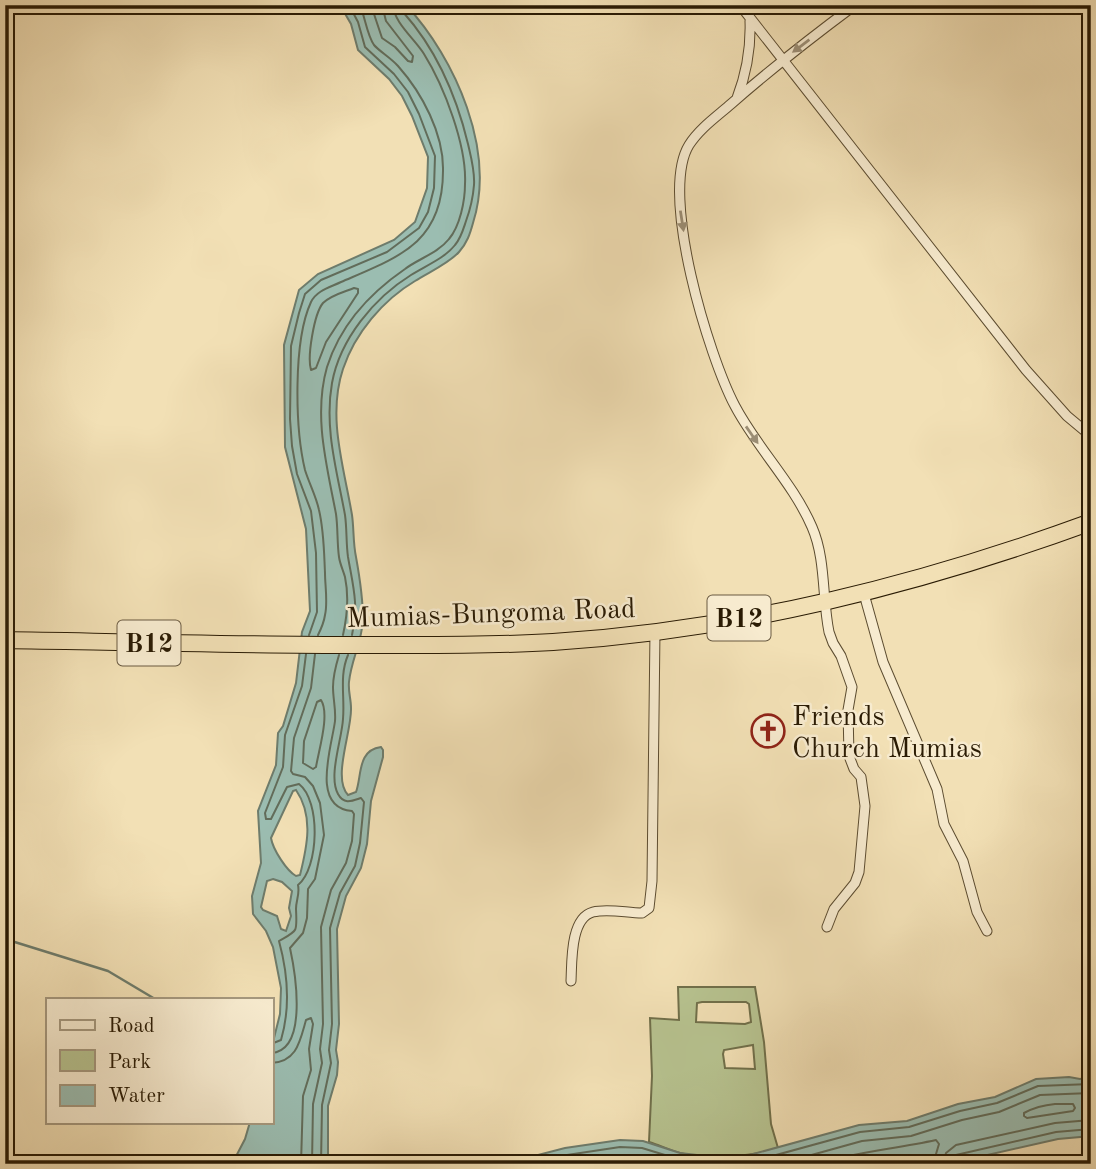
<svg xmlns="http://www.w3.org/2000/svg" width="1096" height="1169" viewBox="0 0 1096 1169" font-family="'Old Standard TT',serif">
<rect width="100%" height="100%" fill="#f2e0b5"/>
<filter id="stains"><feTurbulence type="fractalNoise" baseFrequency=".00286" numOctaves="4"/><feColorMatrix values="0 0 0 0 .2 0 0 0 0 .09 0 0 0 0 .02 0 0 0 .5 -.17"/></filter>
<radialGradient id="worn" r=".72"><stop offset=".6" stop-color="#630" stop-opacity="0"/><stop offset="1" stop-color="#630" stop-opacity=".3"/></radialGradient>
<path fill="#b7c390" stroke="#706f4a" stroke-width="2" fill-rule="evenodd" d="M678 987H755L764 1042 771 1124 778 1148C750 1157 709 1160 680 1153 669 1150 659 1145 649 1142L652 1076 650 1018 679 1020ZM702 1002H746L749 1004 751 1022 745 1024 696 1022 697 1003ZM753 1045 755 1069 725 1068 723 1054 724 1050Z"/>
<path fill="#9bbdb1" stroke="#6e7c6c" stroke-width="2" fill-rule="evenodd" d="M340 5H406C456 59 496 151 473 223 470 234 467 243 459 252 448 264 429 272 415 281 383 300 355 333 343 369 327 417 344 467 352 515 354 529 353 543 356 557 360 579 363 598 363 620 362 641 351 661 349 682 348 691 351 699 351 708 352 731 332 778 348 795L356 792C362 776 357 750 381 747L383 750V757L371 801 367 844 361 868 346 896 337 929 339 1024 336 1050 338 1062 337 1075 328 1106V1164H232L245 1139 250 1122H271V1050L280 1014 281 988 273 947 266 931 253 914 252 896 261 863 258 811 276 765 278 733 283 726 296 683 302 632 310 611 306 529 285 447 284 345 299 290 318 274 394 240 415 222 427 188 428 157 412 116 402 96 389 79 358 50 351 24ZM296 790C314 816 307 847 300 875L296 876C287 871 273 850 271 838L293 791ZM273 879 282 882 292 891 289 908 291 916 286 931 281 929 277 916 263 910 261 907 267 881Z
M1069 1077 1080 1079 1091 1077V1136L1058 1139 948 1164H503L565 1148 620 1140 643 1141 680 1153 697 1155 746 1156 859 1125 907 1121 958 1104 995 1097 1036 1079Z"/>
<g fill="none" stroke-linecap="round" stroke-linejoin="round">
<path stroke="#626c5a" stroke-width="2" d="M371 5 382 38 395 47 408 61 412 62 413 56 386 21 382 5
M354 288 358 289V293L326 342 316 368 311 370C307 357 314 314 323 303 331 295 344 292 354 288Z
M309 635 317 612 316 553 311 511 297 474 292 446 290 419 291 346 299 313 305 294 321 280 387 252 419 228 428 212 434 188 435 156 419 114 408 92 394 74 365 47 358 22 349 5
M318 635C321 629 324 622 325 615 328 602 325 586 325 573 324 552 324 531 319 510 316 496 309 483 305 470 295 428 293 341 311 302 317 290 331 287 341 282 399 257 443 243 443 171 444 134 422 93 398 66 391 58 379 51 374 45 367 35 365 17 360 5
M343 635C347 617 349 596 345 577 343 570 340 564 339 557 337 543 338 528 336 514 327 466 313 416 327 367 340 326 370 293 405 269 418 259 438 253 449 239 460 226 465 201 465 184 467 146 444 86 424 54 415 39 394 23 393 5
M352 635C359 605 353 586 348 557 346 543 347 529 345 515 337 471 324 428 332 383 340 339 374 298 411 275 425 266 445 258 455 245 461 238 463 230 466 221 470 210 473 198 474 185 475 171 471 157 468 144 456 94 437 50 403 12L401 5
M321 700C330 714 319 749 316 767L313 769 303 763 304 741 317 702Z
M271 1044 281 1040C291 1006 288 974 279 941 298 930 297 933 296 909 296 900 300 894 298 885 319 868 321 801 299 784L287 787 271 819H266L265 813 283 767 285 735 302 686 306 654
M271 1053C309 1051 295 971 290 948L303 933 307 918 308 889 315 879 324 835 320 803 313 786 305 777 293 774 291 771 294 738 311 688 315 654
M271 1063C297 1062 300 1041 306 1020L311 1018 313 1024 309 1049 311 1070 303 1096 301 1164
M1055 1104H1073L1075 1108 1073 1111 1027 1118 1024 1116V1113C1035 1107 1044 1105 1055 1104Z
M312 1164 313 1104 322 1063 320 1049 323 1024 321 927 331 890 346 863 352 841 354 814 352 811C310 808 332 746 335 721 336 709 333 699 333 687 333 677 336 665 339 655
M321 1164 322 1105 331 1063 329 1050 332 1024 330 928 340 893 355 866 360 843 364 802 361 798C352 801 344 805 338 794 328 776 342 739 343 719 345 697 339 676 348 655
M533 1164 567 1155 620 1147 642 1148 678 1159 696 1162 747 1163 860 1132 909 1127 960 1111 997 1103 1038 1086 1091 1084
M567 1164C599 1158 633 1151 665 1164
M779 1164 862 1141 911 1136 962 1120 999 1112 1040 1095 1091 1093
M815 1164C855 1152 895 1149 936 1140L939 1144 933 1164
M943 1164 946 1153 956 1145 1055 1123 1091 1120
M952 1164 956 1155 1056 1132 1091 1129"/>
<path stroke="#6e7c6c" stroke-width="2.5" d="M5 939 108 971 155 999"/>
<defs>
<path id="street" d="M740 5 1026 370 1067 416 1091 436
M737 98C747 72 751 49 750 21
M864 594 883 662 937 789 944 824 963 861 977 912 987 931
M827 927 834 909 855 883 859 872 865 806 861 777 854 769 849 756 848 710 852 687 841 656 833 643 829 632C822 598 826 559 812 527 793 483 757 448 735 406 709 357 659 194 689 145 699 129 716 117 731 104 771 69 812 37 855 5
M571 981C572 962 570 918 593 912 608 908 627 913 642 913L649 908 652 881 655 631"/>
<path id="highway" d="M5 640C123 642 241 645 359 645 424 645 488 646 553 642 739 630 916 586 1091 522"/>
</defs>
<use href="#street" stroke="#5c4c30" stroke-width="11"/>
<use href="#highway" stroke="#2a1b04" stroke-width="18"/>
<use href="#street" stroke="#f7ebcf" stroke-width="9"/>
<use href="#highway" stroke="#f2e0b5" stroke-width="16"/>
</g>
<defs><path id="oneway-solid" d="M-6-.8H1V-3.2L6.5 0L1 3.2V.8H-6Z" transform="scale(1.75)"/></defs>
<g fill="#9b8d74">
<use href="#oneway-solid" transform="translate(801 46) rotate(143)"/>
<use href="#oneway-solid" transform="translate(682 221) rotate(81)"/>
<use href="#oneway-solid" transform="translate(752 435) rotate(55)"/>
</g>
<defs>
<symbol id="church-ring" viewBox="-11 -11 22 22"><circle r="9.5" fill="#f7ebcf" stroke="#8f2418" stroke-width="1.5"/><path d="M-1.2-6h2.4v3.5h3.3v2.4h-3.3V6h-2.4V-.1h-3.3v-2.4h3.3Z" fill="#8f2418"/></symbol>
</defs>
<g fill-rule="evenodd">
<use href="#church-ring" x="749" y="712" width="38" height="38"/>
</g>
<g text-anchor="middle" stroke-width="5" stroke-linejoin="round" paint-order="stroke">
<g fill="#f7ebcf" stroke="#685941" stroke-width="2">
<rect x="707.5" y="595.5" width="63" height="45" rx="5"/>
<rect x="117.5" y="620.5" width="63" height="45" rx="5"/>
</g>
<g font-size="26" font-weight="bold" fill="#2a1b04">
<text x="739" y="627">B12</text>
<text x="149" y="652">B12</text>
</g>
<g font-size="28" fill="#2a1b04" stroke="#f7ebcf">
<text transform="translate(491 612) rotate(-2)" y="10">Mumias-Bungoma Road</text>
</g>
<g font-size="28" fill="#2a1b04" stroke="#f7ebcf" text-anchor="start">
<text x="792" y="725">Friends<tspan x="792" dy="32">Church Mumias</tspan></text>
</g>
</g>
<rect width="1096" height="1169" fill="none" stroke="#f2e0b5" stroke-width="28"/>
<rect x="7" y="7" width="1082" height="1155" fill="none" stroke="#2a1b04" stroke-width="3.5"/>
<rect x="14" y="14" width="1068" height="1141" fill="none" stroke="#2a1b04" stroke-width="2"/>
<rect x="46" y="998" width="228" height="126" fill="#f7ebcf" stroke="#a5987e" stroke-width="2"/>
<rect x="60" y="1020" width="35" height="10" fill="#f7ebcf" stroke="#a5987e" stroke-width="2"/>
<text x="108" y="1032" font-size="21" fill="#2a1b04">Road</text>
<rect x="60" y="1050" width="35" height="21" fill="#b7c390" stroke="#a5987e" stroke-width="2"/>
<text x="108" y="1068" font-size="21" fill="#2a1b04">Park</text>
<rect x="60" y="1085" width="35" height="21" fill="#9bbdb1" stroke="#a5987e" stroke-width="2"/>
<text x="108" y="1102" font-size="21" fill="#2a1b04">Water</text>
<rect width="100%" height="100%" filter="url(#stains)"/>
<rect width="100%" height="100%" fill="url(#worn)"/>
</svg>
